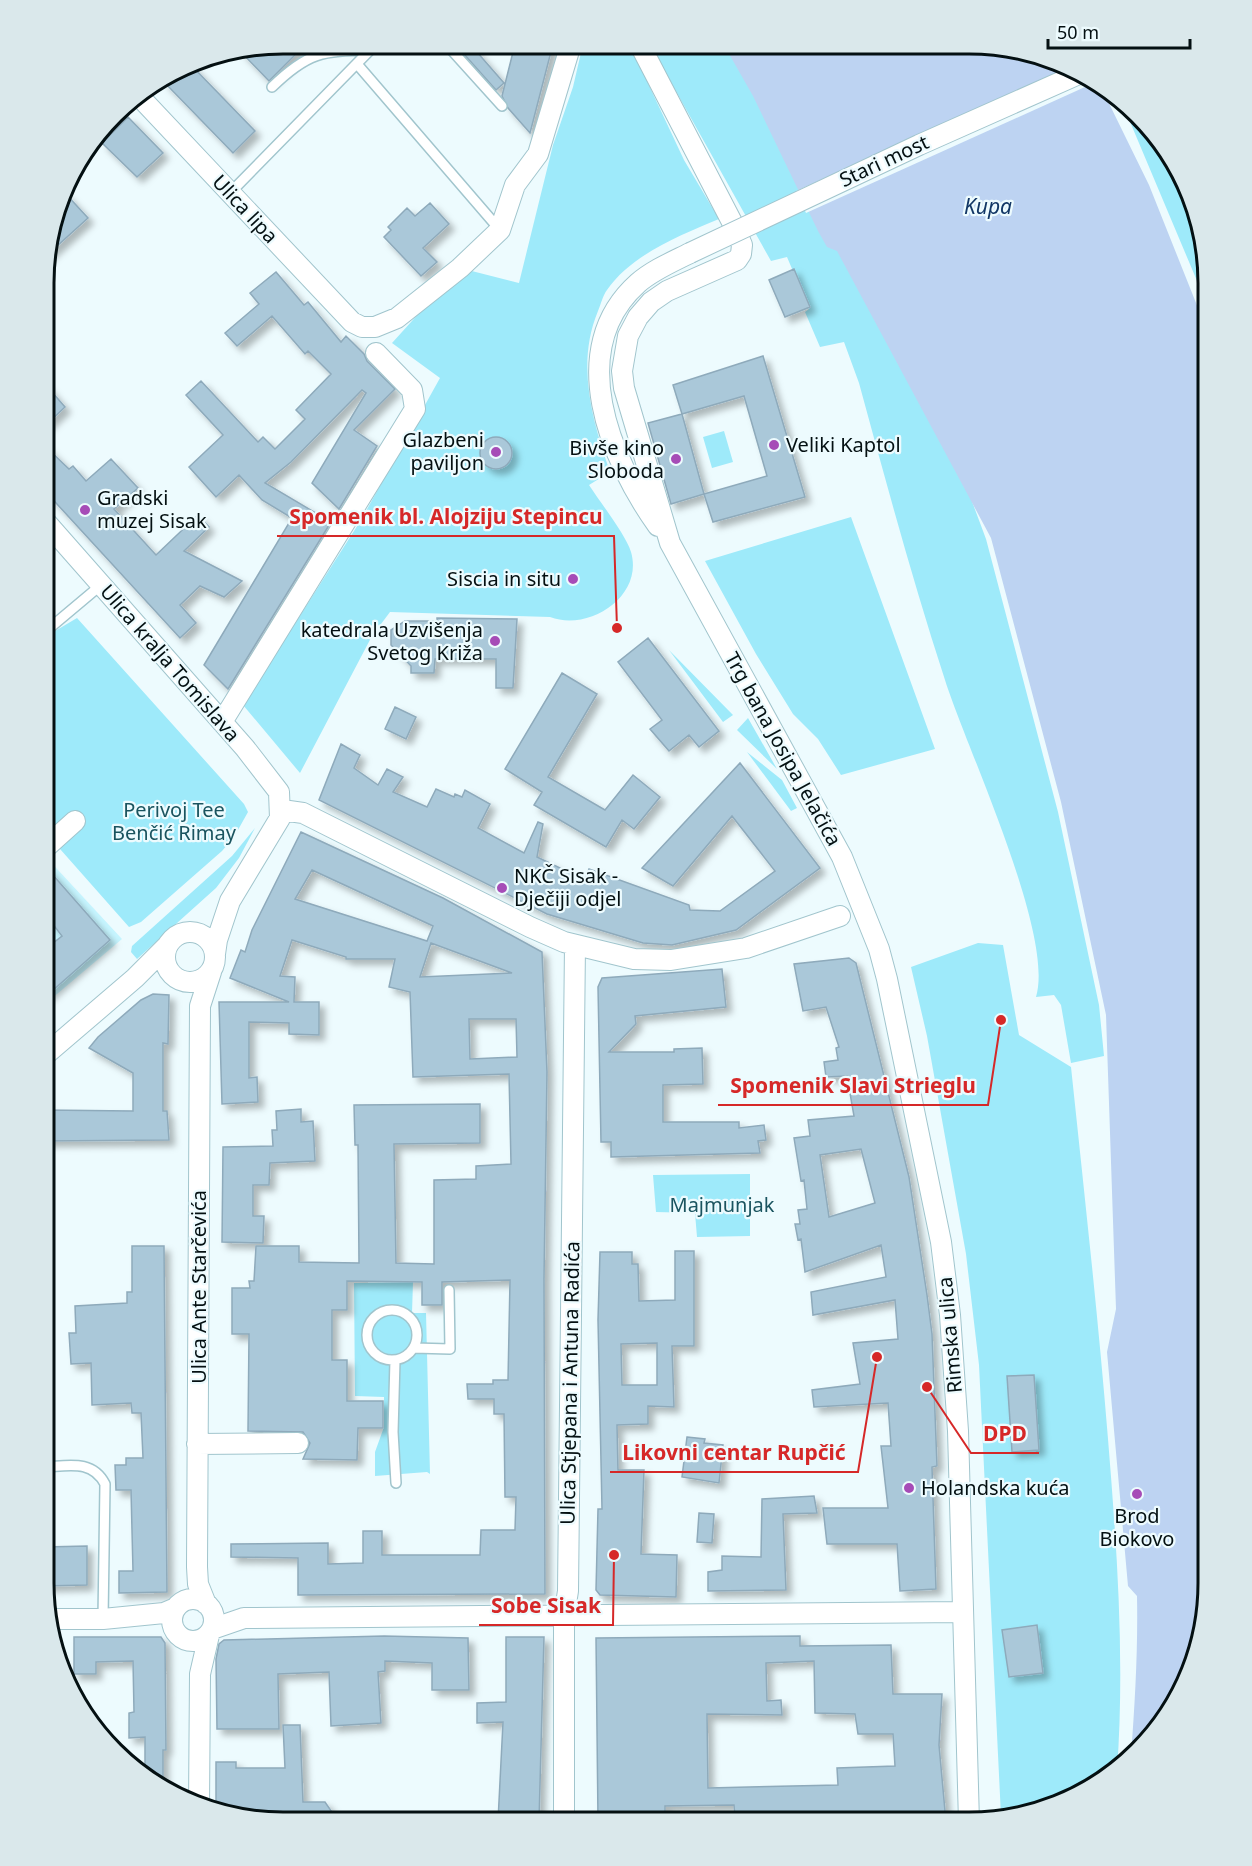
<svg xmlns="http://www.w3.org/2000/svg" width="1252" height="1866" viewBox="0 0 1252 1866" font-family="'Noto Sans',sans-serif">
<defs>
<filter id="shadow"><feDropShadow dx="5.5" dy="5.5" stdDeviation="3" flood-color="#0004"/></filter>
</defs>
<rect width="100%" height="100%" fill="#edfbfe"/>
<path fill="#c6f5ff" d="M45 856 122 939 44 1005Z"/>
<path fill="#9eeafa" d="M583 44 630 45 684 160 719 219C681 235 632 254 607 290 603 295 601 304 598 311 576 364 592 420 610 472L589 485C600 502 626 535 631 552 644 596 589 632 550 617L390 612 372 636 300 773 243 705 361 520 440 378 392 343 460 268 519 283 553 145 573 87Z
M650 45H773L885 268 986 539 1058 812 1099 1005 1104 1056 1071 1063 1061 1005 1054 995 1036 997C1055 935 967 749 945 680 913 582 886 482 859 383L844 342 820 347 805 312 809 309 787 257 771 261Z
M1120 98C1132 110 1148 123 1159 137 1193 182 1209 251 1208 307Z
M724 431 733 462 712 468 703 437Z
M851 517 935 749 841 775 818 739 793 714 756 654 705 561Z
M77 618 244 804 248 812 234 837 222 851 141 922 129 927 45 832V637Z
M669 650 733 715 723 722Z
M748 718 777 769 737 730Z
M747 752 782 780 797 808 791 811Z
M255 828 239 858 216 888 137 959 131 952 132 946 232 856Z
M978 943 1003 945 1019 1035 1071 1067C1084 1191 1098 1315 1108 1439 1117 1550 1125 1659 1117 1771L1061 1804 1001 1816 979 1365 966 1254 927 1036 911 967Z
M750 1174V1236L697 1237 695 1213 656 1212 653 1175Z
M413 1282 412 1313H426L430 1474 427 1472 375 1476V1452L384 1427V1397L355 1396 354 1283Z"/>
<path fill="#bdd3f2" d="M724 45 1001 46 1061 62 1100 85 1149 185 1208 333V1599L1196 1660 1168 1716 1131 1756C1135 1702 1138 1650 1137 1596L1128 1586 1107 1352 1116 1309 1106 1015 1061 802 991 538 837 251 827 247 818 231 753 96Z"/>
<path fill="#edfbfe" d="M1069 67 1096 82 806 213 796 191Z"/>
<path fill="#aac8d9" stroke="#8eaabb" stroke-width="1.5" fill-rule="evenodd" filter="url(#shadow)" d="M283 44H306L269 81 240 51Z
M455 44H470L504 83 496 90Z
M515 44H553L530 133 508 108 502 96Z
M191 65 255 131 233 153 163 81Z
M128 117 163 153 137 177 102 143Z
M65 193 88 218 46 256V251Z
M430 203 449 224 423 248 437 262 421 276 384 237 391 230 388 227 407 208 415 216Z
M794 269 810 307 785 317 769 280Z
M276 272 304 305 308 302 341 342 346 336 364 354 367 361 395 389 354 430 377 446 339 509 312 483 366 393 362 390 291 462 265 483 331 522 228 689 204 665 292 518 262 500 239 475 216 497 189 467 223 435 186 395 201 381 258 442 263 437 275 449 305 419 296 410 331 374 308 351 305 354 272 316 237 346 225 333 259 304 250 293Z
M763 356 805 497 713 522 704 494 767 476 744 396 682 414 673 385Z
M45 384 65 407 45 426Z
M682 414 704 494 671 504 648 423Z
M480 453a16 16 0 1 1 32 0a16 16 0 1 1-32 0Z
M45 446 69 469 73 466 86 481 111 459 138 488 114 509 156 555 198 515 209 527 184 551 242 581 224 597 200 586 180 605 196 623 180 638 45 491Z
M437 618 517 619 513 688H496V659H435L434 673H411V666L391 645V630L405 621H437Z
M648 638 719 731 699 747 689 735 669 751 650 729 662 720 618 662Z
M562 673 597 694 548 777 605 810 633 775 660 797 634 829 622 820 606 847 534 805 542 792 505 769Z
M395 707 416 717 406 739 385 729Z
M341 744 360 755 354 768 378 785 387 769 403 777 393 792 427 807 436 789 454 797 455 794 462 797 465 790 490 804 478 828 524 853 538 822 543 824 537 857 585 880 589 869 689 905 690 910 720 911 775 871 732 816 673 886 642 868 740 763 820 868 736 930 672 945 643 943 547 914 319 800Z
M301 832 443 898 542 952 547 1072 544 1279 545 1594 298 1595V1558L231 1557V1544L328 1543V1564L363 1563V1531H382V1555H480L481 1530H515L516 1497H505L504 1414H494V1399H468L467 1384H493V1380H508L510 1280 442 1282V1305H422V1282L347 1281V1310H332V1360H347V1401H383V1428H358L357 1460 303 1459 310 1443 303 1432 248 1431 249 1334H232V1288H250L249 1281H254L256 1246H299V1262L359 1263 358 1145H355L354 1105 480 1104V1143L394 1144 396 1263 434 1264V1180L476 1179V1166L511 1164 509 1074 413 1077 410 992 389 987 395 959H346V957L292 940 280 976 295 977 294 1002H319V1035L289 1034V1023L249 1022V1078L257 1077 258 1102 222 1104 219 1002H289L230 978 241 950 245 952 252 930ZM312 870 433 926 427 941 295 899ZM431 943 512 973 420 977ZM469 1019H516L517 1057 470 1059Z
M45 866 110 940 44 998V950L62 936 45 914Z
M849 958 856 963 909 1177 927 1295 932 1334 937 1466 932 1467 936 1589 900 1591 897 1544H827L823 1508H888L881 1446H891L888 1403 814 1407 812 1390 860 1384 853 1343 898 1339 895 1300 813 1315 811 1292 886 1277 881 1245 805 1272 801 1239 798 1240 795 1224H800L798 1210 807 1209 804 1180 801 1181 794 1138 810 1136 808 1120 854 1116 847 1076 826 1077 824 1062 838 1060 836 1048 839 1047 826 1007 803 1011 794 964ZM861 1149 875 1203 829 1217 820 1155Z
M722 969 726 1007 635 1016 636 1024 609 1052H674V1049L702 1048 703 1084 663 1085V1122H739V1128L764 1125 766 1140 758 1141 760 1153 611 1157V1142H601L598 987 602 978Z
M153 994 169 995 168 1044 163 1043V1111H167L169 1140 44 1141V1110L133 1111V1073L89 1048 98 1037 141 1000Z
M301 1109V1122L313 1121 315 1161 270 1163 269 1185H253V1216H264L263 1243 222 1242 223 1147 273 1146 272 1130H277L276 1111Z
M132 1246H164L167 1592 119 1593V1571H133L131 1490H116L115 1465H126V1458H143L141 1413H132L131 1403 92 1405 91 1363 71 1364 69 1333H76L75 1306 127 1303V1292H132Z
M675 1251H694V1346H672L674 1407 648 1406V1424L617 1425 618 1470H644L641 1554 677 1555 676 1597 600 1595 596 1590 598 1509H602L598 1320 600 1252H632V1264H638L639 1301 675 1300ZM657 1343V1385H622L621 1344Z
M1034 1375 1039 1450 1012 1452 1007 1376Z
M687 1437 705 1439 704 1443 723 1445 719 1483 682 1477Z
M814 1496 817 1513 783 1514 786 1590 708 1591V1572L722 1570V1556L761 1557 762 1499Z
M699 1513 714 1514 712 1543 697 1542Z
M87 1546V1585L44 1586V1547Z
M1037 1625 1043 1673 1009 1677 1002 1630Z
M384 1636 468 1638 469 1690H432V1663L385 1661V1671L378 1672 381 1723 331 1726 329 1672 278 1674 279 1729H217L216 1659 219 1644 224 1640Z
M800 1636V1646L891 1645 893 1694H942L939 1745 946 1822H743V1818H735L734 1805 665 1806V1822L598 1821 596 1638ZM814 1661 815 1713 855 1714 858 1734H893L895 1766 837 1768 838 1785 708 1788 707 1714 782 1715 781 1700 767 1701 766 1663Z
M74 1637H161L165 1643 166 1750H163V1788L145 1778V1737L129 1738V1713L134 1712 133 1661 96 1662V1674H74Z
M506 1637H544L539 1821H498L503 1722 477 1723V1703L506 1702Z
M283 1725H300L303 1802H325L338 1821 252 1820 216 1811V1762H236V1768H285Z"/>
<g fill="none" stroke-linecap="round" stroke-linejoin="round">
<defs>
<path id="lane" d="M446 44 502 106
M357 64 500 230
M272 87C308 52 322 51 370 50
M230 193 376 44
M45 632 101 585
M367 1335a25 25 0 1 1 50 0a25 25 0 1 1-50 0Z
M414 1348 450 1349 449 1290
M395 1360 393 1432 396 1483
M44 1467C68 1466 92 1459 105 1484L103 1619"/>
<path id="street" d="M640 45 734 226 742 245 741 254 737 260 667 291 651 302 638 317 628 336 622 371 624 388 670 543 842 857 879 949 887 979 941 1242 950 1315 958 1431 969 1822
M138 95 352 322 362 327H375L397 318 460 268 500 230 515 185 538 154 571 44
M45 521 245 748 279 792 280 818 230 901 217 940 215 954
M658 526C610 459 564 349 638 283 653 270 672 262 690 253
M222 722 415 409 412 390 376 353
M282 810 303 813 530 927 564 942 634 959 671 960 746 948 840 916
M45 848 75 821
M165 957a25 25 0 1 1 50 0a25 25 0 1 1-50 0Z
M44 1056 135 978 167 946
M197 1444 298 1443
M172 1620a21 21 0 1 1 42 0a21 21 0 1 1-42 0Z
M206 1604 198 1584 197 1567 200 1006 211 972
M51 1619H103L164 1613 176 1608
M212 1629 244 1618 963 1612
M199 1807 200 1674 209 1635
M564 1821V1616L568 1591 575 945"/>
</defs>
<use href="#lane" stroke="#a1c5cd" stroke-width="12"/>
<use href="#street" stroke="#a1c5cd" stroke-width="22"/>
<use href="#lane" stroke="#fff" stroke-width="9"/>
<use href="#street" stroke="#fff" stroke-width="20"/>
<defs>
<path id="street-bridge" d="M690 253 919 145 1081 73"/>
</defs>
<use href="#street-bridge" stroke="#a1c5cd" stroke-width="22" stroke-linecap="butt"/>
<use href="#street-bridge" stroke="#fff" stroke-width="20"/>
</g>
<g fill="#a64cb7" stroke="#edfbfe" stroke-width="2">
<circle cx="774" cy="445" r="6"/>
<circle cx="496" cy="452" r="6"/>
<circle cx="676" cy="459" r="6"/>
<circle cx="85" cy="510" r="6"/>
<circle cx="573" cy="579" r="6"/>
<circle cx="495" cy="641" r="6"/>
<circle cx="502" cy="888" r="6"/>
<circle cx="909" cy="1488" r="6"/>
<circle cx="1137" cy="1494" r="6"/>
</g>
<g text-anchor="middle" stroke-width="4.5" stroke-linejoin="round" paint-order="stroke">
<g font-size="20" fill="#041012" stroke="#edfbfe">
<text transform="translate(884 161) rotate(-25)" y="7">Stari most</text>
<text transform="translate(245 209) rotate(47)" y="7">Ulica lipa</text>
<text transform="translate(170 663) rotate(49)" y="7">Ulica kralja Tomislava</text>
<text transform="translate(783 749) rotate(61)" y="7">Trg bana Josipa Jelačića</text>
<text transform="translate(199 1287) rotate(-90)" y="7">Ulica Ante Starčevića</text>
<text transform="translate(950 1335) rotate(-95)" y="7">Rimska ulica</text>
<text transform="translate(570 1383) rotate(-89)" y="7">Ulica Stjepana i Antuna Radića</text>
</g>
<g font-size="20" fill="#041012" stroke="#edfbfe" text-anchor="end">
<text x="484" y="447">Glazbeni<tspan x="484" dy="23">paviljon</tspan></text>
<text x="786" y="452" text-anchor="start">Veliki Kaptol</text>
<text x="664" y="455">Bivše kino<tspan x="664" dy="23">Sloboda</tspan></text>
<text x="97" y="505" text-anchor="start">Gradski<tspan x="97" dy="23">muzej Sisak</tspan></text>
<text x="561" y="586">Siscia in situ</text>
<text x="483" y="637">katedrala Uzvišenja<tspan x="483" dy="23">Svetog Križa</tspan></text>
<text x="514" y="883" text-anchor="start">NKČ Sisak -<tspan x="514" dy="23">Dječiji odjel</tspan></text>
<text x="921" y="1495" text-anchor="start">Holandska kuća</text>
<text x="1137" y="1523" text-anchor="middle">Brod<tspan x="1137" dy="23">Biokovo</tspan></text>
</g>
<g font-size="20" fill="#1a545f" stroke="#edfbfe">
<text x="174" y="817">Perivoj Tee<tspan x="174" dy="23">Benčić Rimay</tspan></text>
<text x="722" y="1212">Majmunjak</text>
</g>
<g font-size="21" font-style="italic" fill="#123766" stroke="#edfbfe">
<text x="988" y="214">Kupa</text>
</g>
</g>
<path d="M0 0H1252V1866H0ZM283 54H969A229 229 0 0 1 1198 283V1583A229 229 0 0 1 969 1812H283A229 229 0 0 1 54 1583V283A229 229 0 0 1 283 54Z" fill="#dae8eb" fill-rule="evenodd"/>
<path fill="none" stroke="#041012" stroke-width="3" d="M283 54H969A229 229 0 0 1 1198 283V1583A229 229 0 0 1 969 1812H283A229 229 0 0 1 54 1583V283A229 229 0 0 1 283 54Z"/>
<path fill="none" stroke="#d62828" stroke-width="2" d="M617 628L614 536H277M1001 1020L988 1105H718M927 1387L971 1453H1039M877 1357L858 1472H610M614 1555L613 1625H479"/>
<g fill="#d62828" stroke="#edfbfe" stroke-width="2">
<circle cx="617" cy="628" r="6"/>
<circle cx="1001" cy="1020" r="6"/>
<circle cx="927" cy="1387" r="6"/>
<circle cx="877" cy="1357" r="6"/>
<circle cx="614" cy="1555" r="6"/>
</g>
<g font-size="21" text-anchor="middle" font-weight="bold" fill="#d62828" stroke="#edfbfe" stroke-width="4.5" stroke-linejoin="round" paint-order="stroke">
<text x="446" y="524">Spomenik bl. Alojziju Stepincu</text>
<text x="853" y="1093">Spomenik Slavi Strieglu</text>
<text x="1005" y="1441">DPD</text>
<text x="734" y="1460">Likovni centar Rupčić</text>
<text x="546" y="1613">Sobe Sisak</text>
</g>
<path d="M1048 39v9h142v-9" fill="none" stroke="#041012" stroke-width="3"/>
<text x="1057" y="39" font-size="18" fill="#041012" stroke="#edfbfe" stroke-width="4.5" paint-order="stroke">50 m</text>
</svg>
